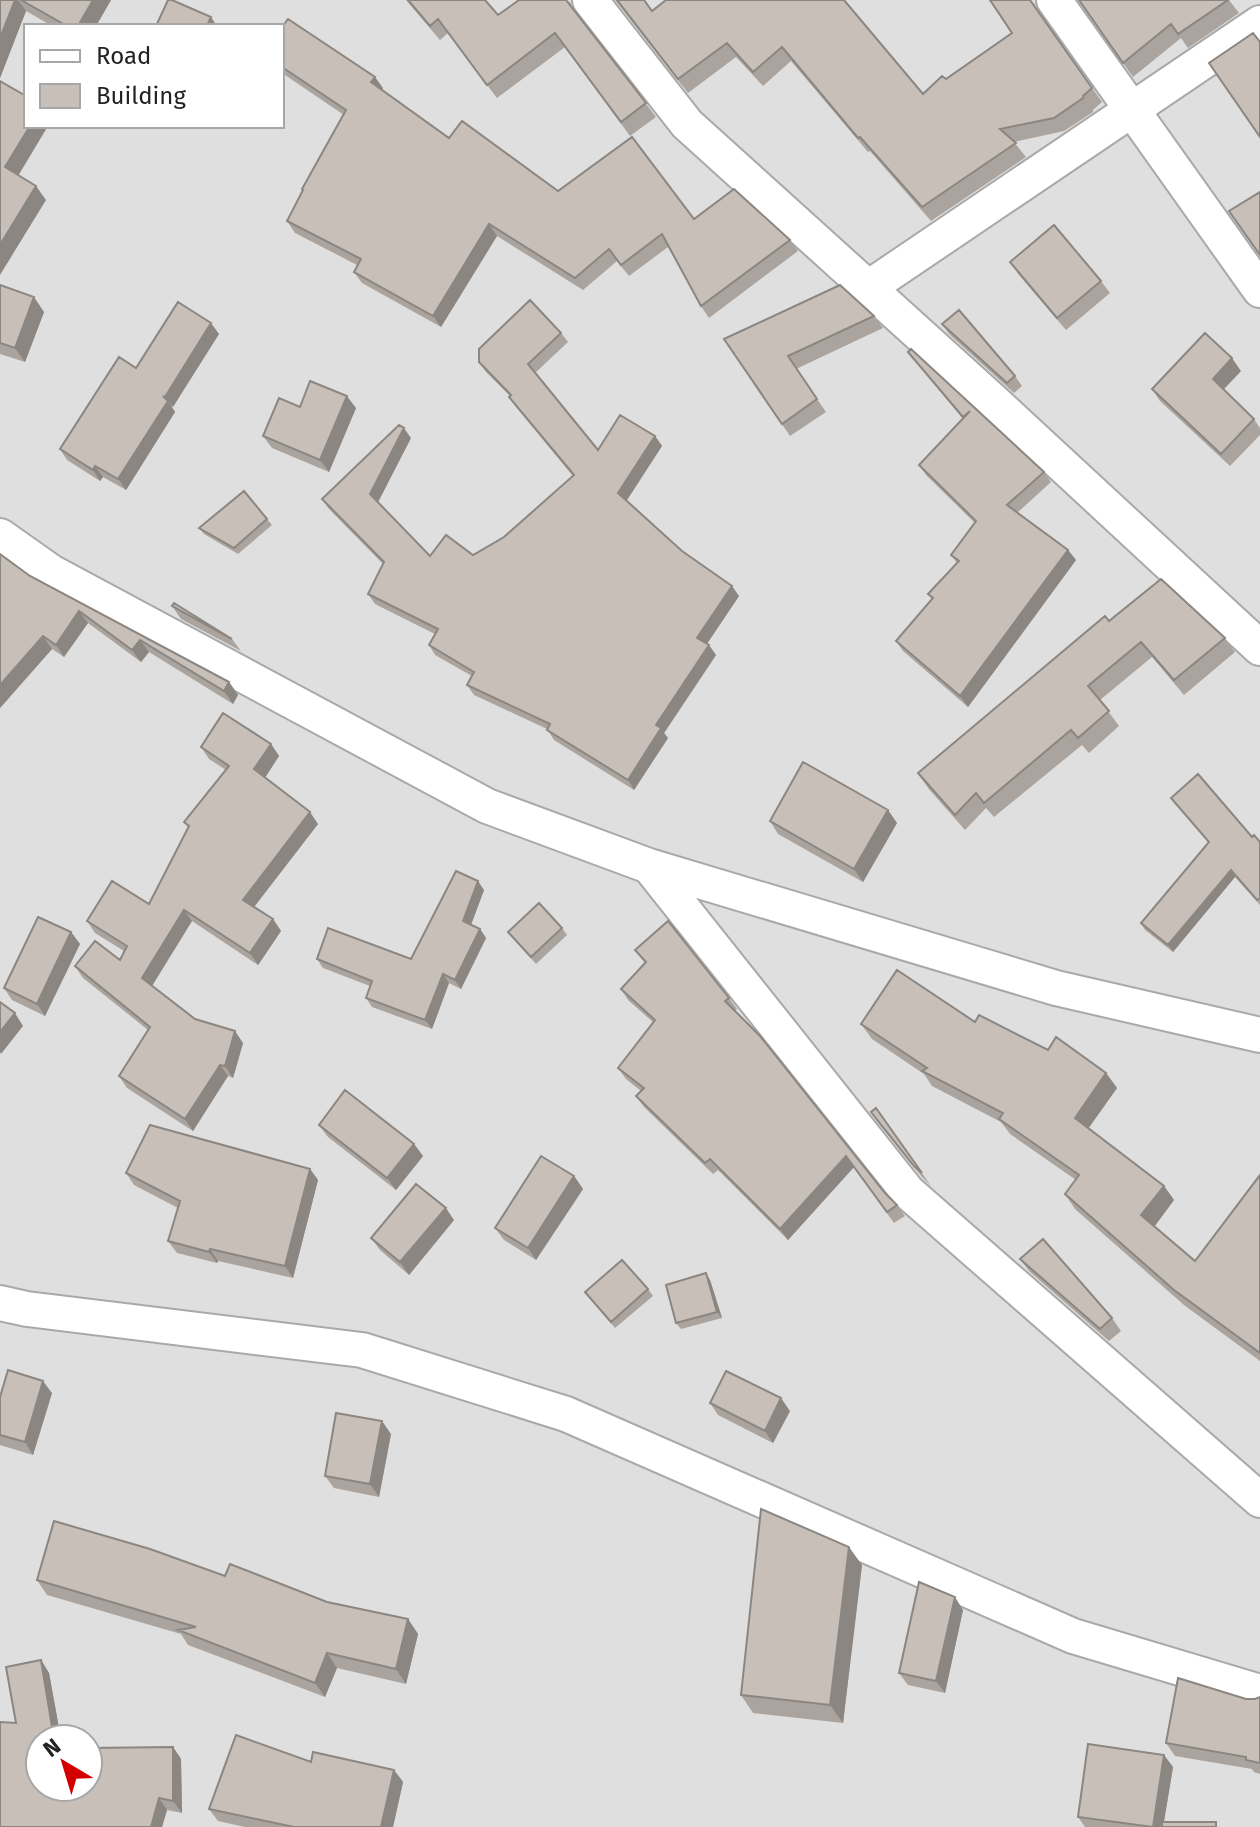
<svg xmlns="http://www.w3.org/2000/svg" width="1260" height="1827" viewBox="0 0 1260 1827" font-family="'Fira Sans',sans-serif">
<rect width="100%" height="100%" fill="#f2efe9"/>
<path fill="#e0dfdf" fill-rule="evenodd" d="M0 0H1260V1827H0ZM26 26H282V126H26ZM40 1739H88V1787H40Z"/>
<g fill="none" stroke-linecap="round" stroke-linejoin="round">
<defs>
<path id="minor" d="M590 0 687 124 991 399 1260 648
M1054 0 1260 290
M868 288 1260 23
M0 536 51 572 487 806 649 866 908 1192 1260 1500
M649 866 1056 988 1260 1035
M0 1303 27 1309 362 1350 566 1414 1073 1636 1260 1692"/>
</defs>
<use href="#minor" stroke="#a9a9a9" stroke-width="38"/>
<use href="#minor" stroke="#fff" stroke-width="34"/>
</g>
<path fill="#aba49e" d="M0 0H111L96 26H52L26 11 0 78Z
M406 0H485L498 15 570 2 573 9 656 117 630 136 565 47 497 98 448 33 440 40Z
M615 0H644L652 11 666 0H846L845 1 923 94 1012 33 1034 3 1037 10 1102 102 1093 110V112L1064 131 1014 142 1026 157 931 221 870 151 868 152 791 61 763 86 736 57 688 93Z
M1078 0H1229L1239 13 1188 48 1181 38 1133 77Z
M282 27 383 88 382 90 449 138 558 191 790 240 798 251 709 318 701 306 668 247 629 276 617 261 583 290 497 236 441 327 362 283 354 272 357 265 295 233 287 221 344 115 282 73Z
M1010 262 1101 281 1110 293 1066 330 1019 275Z
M0 285 44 312 25 362 0 354Z
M874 316 883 328 796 369 826 412 790 436 724 339Z
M942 324 1015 376 1022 386 1014 393 949 334Z
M561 333 568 342 535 373 598 450 655 436 662 446 627 500 682 551 739 596 707 644 716 655 664 733 668 738 634 790 554 740 547 729 474 695 467 685 472 676 435 655 429 645 435 634 375 604 368 594 383 564 329 509 322 499 411 438 378 502 430 556 473 555 504 537 573 476 516 407 509 397 510 396 486 372 479 362Z
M219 334 172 407 175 412 126 490 103 477 100 481 67 460 60 449 136 368Z
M908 352 1044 472 1051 482 1017 513 1068 550 1076 560 968 707 903 651 896 641 932 599 928 594 957 563 951 555 975 523 926 475 919 465 963 419Z
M1241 371 1223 390 1254 419 1260 428V435L1230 466 1160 401 1152 389Z
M300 407 356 408 329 472 272 448 263 436Z
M267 519 272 525 238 554 204 534 199 528Z
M30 576 229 682 238 695 233 704 149 652 141 662 88 623 64 657 52 649 0 708Z
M172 606 232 639 241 651 181 619Z
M1109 621 1225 638 1235 652 1184 695 1152 657 1100 700 1119 726 1089 753 1082 745 994 817 986 808 965 830 928 788 918 773Z
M271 744 279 756 265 777 318 824 254 907 273 919 281 931 258 965 192 921 152 986 195 1019 243 1043 233 1078 228 1076 193 1131 127 1088 119 1076 148 1030 83 978 75 966 120 960 124 951 95 933 87 921 149 904 188 827 184 822 226 770 209 759 201 747Z
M1171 798 1260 842V905L1235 877 1173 952 1145 930 1141 923 1209 842Z
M770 821 897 823 863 882 778 834Z
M484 890 471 925 480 929 486 938 461 989 449 983 432 1029 372 1007 366 998 370 986 323 968 317 959H411Z
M562 928 567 935 536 964 508 932Z
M71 932 80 944 45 1016 12 1000 4 988Z
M635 950 729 998 737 1009 735 1011 885 1193 897 1205 905 1216 894 1223 854 1167 788 1240 718 1170 713 1174 644 1107 636 1096 641 1091 626 1079 618 1068 654 1023 628 1000 621 989 645 963Z
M975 1022 1106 1073 1117 1088 1088 1129 1164 1186 1174 1200 1154 1226 1195 1261 1260 1175V1361L1184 1305 1075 1209 1065 1194 1076 1180 1010 1134 1001 1122 932 1086 924 1074 872 1039 861 1024Z
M876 1108 931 1186 923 1178 879 1124 871 1112Z
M319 1125 414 1144 423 1156 396 1190 328 1137Z
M310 1169 318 1180 293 1278 218 1261 217 1263 177 1253 168 1241 178 1208 134 1185 126 1173Z
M574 1176 583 1189 536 1260 504 1240 495 1228Z
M454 1220 409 1275 380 1250 371 1238Z
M1020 1259 1112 1318 1121 1331 1109 1341 1029 1271Z
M710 1280 722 1318 681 1329 676 1323Z
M648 1289 653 1296 615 1328 585 1292Z
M52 1393 33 1455 0 1445V1397Z
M710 1403 790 1411 773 1443 718 1415Z
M391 1434 379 1497 334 1488 325 1476Z
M862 1565 843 1723 753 1713 741 1695Z
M225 1576 327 1602 408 1619 418 1634 406 1684 337 1668 325 1697 188 1645 181 1634 47 1595 37 1580Z
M963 1610 945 1693 908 1685 899 1673Z
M41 1660 49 1673 61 1739H40V1787H88V1748L173 1747 181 1759 182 1813 167 1810 162 1827H0V1722L16 1723 6 1667Z
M1260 1697V1774L1254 1772 1252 1769 1175 1756 1166 1743 1246 1699H1255Z
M1164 1755 1173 1767 1164 1822 1220 1827H1085L1078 1817Z
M394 1770 403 1782 393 1827H245L218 1821 209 1809Z"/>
<path fill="#8b8681" d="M15 0H18L26 11 0 78V38Z
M93 0H111L96 26H78Z
M211 17 217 26H207Z
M375 77 383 88 379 93 371 82Z
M30 126H48L15 181 5 167Z
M36 186 46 200 0 275V245Z
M489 224 497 236 441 327 433 316Z
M34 297 44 312 25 362 15 348Z
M211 323 219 334 173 407 165 397Z
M1232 358 1241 371 1221 392 1213 379Z
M347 396 356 408 329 472 320 460Z
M168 401 175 412 126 490 118 479Z
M404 428 411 438 377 504 370 494Z
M655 436 662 446 625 503 618 493Z
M95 466 103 477 100 481 93 470Z
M1068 550 1076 560 968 707 960 696Z
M732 586 739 596 704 648 697 638Z
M79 611 88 623 64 657 56 645Z
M43 636 52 649 0 708V685Z
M140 640 149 652 141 662 132 650Z
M709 645 716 655 664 733 668 738 634 790 628 780 656 725Z
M229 682 238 695 233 704 224 691Z
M271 744 279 756 263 781 254 769Z
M888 810 897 823 863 882 854 869Z
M310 812 318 824 251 911 243 900Z
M1231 870 1235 877 1173 952 1168 945Z
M478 881 484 890 469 930 463 921Z
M184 910 192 921 150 989 142 978Z
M273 919 281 931 258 965 250 953Z
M480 929 486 938 461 989 455 980Z
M71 932 80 944 45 1016 37 1004Z
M443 974 449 983 432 1029 425 1020Z
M15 1013 23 1026 1 1054 0 1052V1032Z
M235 1031 243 1043 233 1078 225 1066Z
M220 1065 228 1076 193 1131 185 1119Z
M1106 1073 1117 1088 1085 1133 1075 1118Z
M414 1144 423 1156 396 1190 387 1178Z
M846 1156 854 1167 788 1240 780 1229Z
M310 1169 318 1180 293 1278 285 1266Z
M574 1176 583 1189 536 1260 528 1248Z
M1164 1186 1174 1200 1152 1230 1141 1215Z
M446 1208 454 1220 409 1275 400 1262Z
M210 1249 218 1261 217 1263 209 1252Z
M706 1273 710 1280 722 1318 717 1312Z
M43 1381 52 1393 33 1455 25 1442Z
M781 1398 790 1411 773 1443 765 1431Z
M382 1421 391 1434 379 1497 370 1484Z
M849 1547 862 1565 843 1723 830 1705Z
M955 1597 963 1610 945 1693 936 1681Z
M408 1619 418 1634 406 1684 396 1669Z
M327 1653 337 1668 325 1697 315 1683Z
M41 1660 49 1673 61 1739H54Z
M173 1747 181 1759 182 1813 173 1801Z
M1164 1755 1173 1767 1163 1827H1153Z
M394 1770 403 1782 393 1827H381Z
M159 1798 167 1810 162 1827H151Z"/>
<path fill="#c7bfb8" stroke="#8b8681" stroke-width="2" d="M0 0H15L0 38Z
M21 0H93L78 26H67Z
M168 0H172L211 17 207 26H156Z
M408 0H485L498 15 519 0H566L646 103 621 122 555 33 487 85 438 19 430 26Z
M617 0H644L652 11 666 0H844L923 94 942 76 946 79 1012 33 990 0H1030L1092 88 1083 96V98L1054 118 1000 129 1016 143 922 207 860 137 858 138 782 47 753 72 727 43 678 79Z
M1079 0H1228L1178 34 1171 24 1123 63Z
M288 19 375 77 371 82 449 138 462 121 558 191 632 137 694 219 734 189 790 240 701 306 662 234 621 265 609 249 575 278 489 224 433 316 354 272 361 259 287 221 303 190 302 189 346 110 282 67V27Z
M1253 33 1260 42V137L1209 63Z
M0 81 26 96V126H30L5 167 36 186 0 245Z
M1260 192V255L1229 211Z
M1054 225 1101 281 1057 318 1010 262Z
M0 285 34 297 15 348 0 343Z
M840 285 874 316 788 356 817 399 782 424 724 339Z
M530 300 561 333 528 364 598 450 620 415 655 436 618 493 682 551 732 586 697 638 709 645 656 725 661 728 628 780 547 730 550 724 467 685 474 672 429 645 438 629 368 594 384 562 322 499 399 425 404 428 370 494 430 556 446 535 473 555 504 537 574 475 509 397 511 395 479 362V349Z
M178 302 211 323 165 397 163 396 168 401 118 479 95 466 93 470 60 449 119 357 136 368Z
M959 310 1015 376 1007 383 942 324Z
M1205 333 1232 358 1213 379 1254 419 1221 454 1152 389Z
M911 349 1044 472 1007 505 1068 550 960 696 896 641 933 598 928 594 959 561 951 555 976 521 919 465 970 411 963 417 908 352Z
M310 381 347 396 320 460 263 436 279 398 300 407Z
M244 491 267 519 234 548 199 528Z
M0 554 30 576 229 682 224 691 140 640 132 650 79 611 56 645 43 636 0 685Z
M1161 579 1225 638 1174 680 1141 642 1088 686 1109 711 1078 738 1071 730 984 803 976 793 955 815 918 773 1105 616 1109 621Z
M174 603 232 639 172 606Z
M223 713 271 744 254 769 310 812 243 900 273 919 250 953 184 910 142 978 195 1019 235 1031 225 1066 220 1065 185 1119 119 1076 150 1027 75 966 95 941 120 960 127 946 87 921 112 881 149 904 189 826 184 822 229 766 201 747Z
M803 762 888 810 854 869 770 821Z
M1198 774 1252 837 1254 835 1260 842V898L1257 900 1231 870 1168 945 1141 923 1209 842 1171 798Z
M456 871 478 881 463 921 480 929 455 980 443 974 425 1020 366 998 372 981 317 959 328 928 411 959Z
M539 903 562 928 531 957 508 932Z
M38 917 71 932 37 1004 4 988Z
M668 921 729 998 725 1001 760 1036 885 1193 897 1205 887 1212 846 1156 780 1229 710 1159 705 1163 636 1096 644 1088 618 1068 655 1020 621 989 646 962 635 950Z
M897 970 975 1022 979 1015 1048 1050 1056 1037 1106 1073 1075 1118 1164 1186 1141 1215 1195 1261 1260 1175V1353L1174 1290 1065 1194 1079 1175 999 1119 1003 1113 922 1071 927 1068 861 1024Z
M0 1002 15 1013 0 1032Z
M345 1090 414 1144 387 1178 319 1125Z
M876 1108 922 1173 914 1166 871 1112Z
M150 1125 310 1169 285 1266 210 1249 209 1252 168 1241 180 1201 126 1173Z
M541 1156 574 1176 528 1248 495 1228Z
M416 1184 446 1208 400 1262 371 1238Z
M1043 1239 1112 1318 1100 1329 1020 1259Z
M622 1260 648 1289 611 1322 585 1292Z
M706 1273 717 1312 676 1323 666 1285Z
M8 1370 43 1381 25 1442 0 1435V1397Z
M726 1371 781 1398 765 1431 710 1403Z
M336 1413 382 1421 370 1484 325 1476Z
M761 1509 849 1547 830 1705 741 1695Z
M54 1521 150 1549 225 1576 230 1564 327 1602 408 1619 396 1669 327 1653 315 1683 178 1630 196 1627 37 1580Z
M919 1582 955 1597 936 1681 899 1673Z
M41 1660 54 1739H40V1787H88V1748L173 1747V1801L159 1798 151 1827H0V1722L16 1723 6 1667Z
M1178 1678 1246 1699H1255L1260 1697V1763L1246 1760V1757L1166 1743Z
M236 1735 311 1762 313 1752 394 1770 381 1827H294L209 1809Z
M1088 1744 1164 1755 1153 1827 1078 1817Z
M1162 1822H1216V1827H1162Z"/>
<rect x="24" y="24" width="260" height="104" fill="#ffffff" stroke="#a7a7a7" stroke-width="2"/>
<rect x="40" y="50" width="40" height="12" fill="#ffffff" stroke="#a7a7a7" stroke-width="2"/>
<text x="96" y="64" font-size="24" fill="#222222">Road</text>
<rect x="40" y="84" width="40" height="24" fill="#c7bfb8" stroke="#a7a7a7" stroke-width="2"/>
<text x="96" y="104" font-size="24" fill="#222222">Building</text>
<g transform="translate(64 1763) rotate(322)"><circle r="38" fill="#ffffff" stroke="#a7a7a7" stroke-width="2"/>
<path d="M0-6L14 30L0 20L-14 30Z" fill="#d40000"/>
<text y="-12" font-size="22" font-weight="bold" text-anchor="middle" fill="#222222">N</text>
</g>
</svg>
